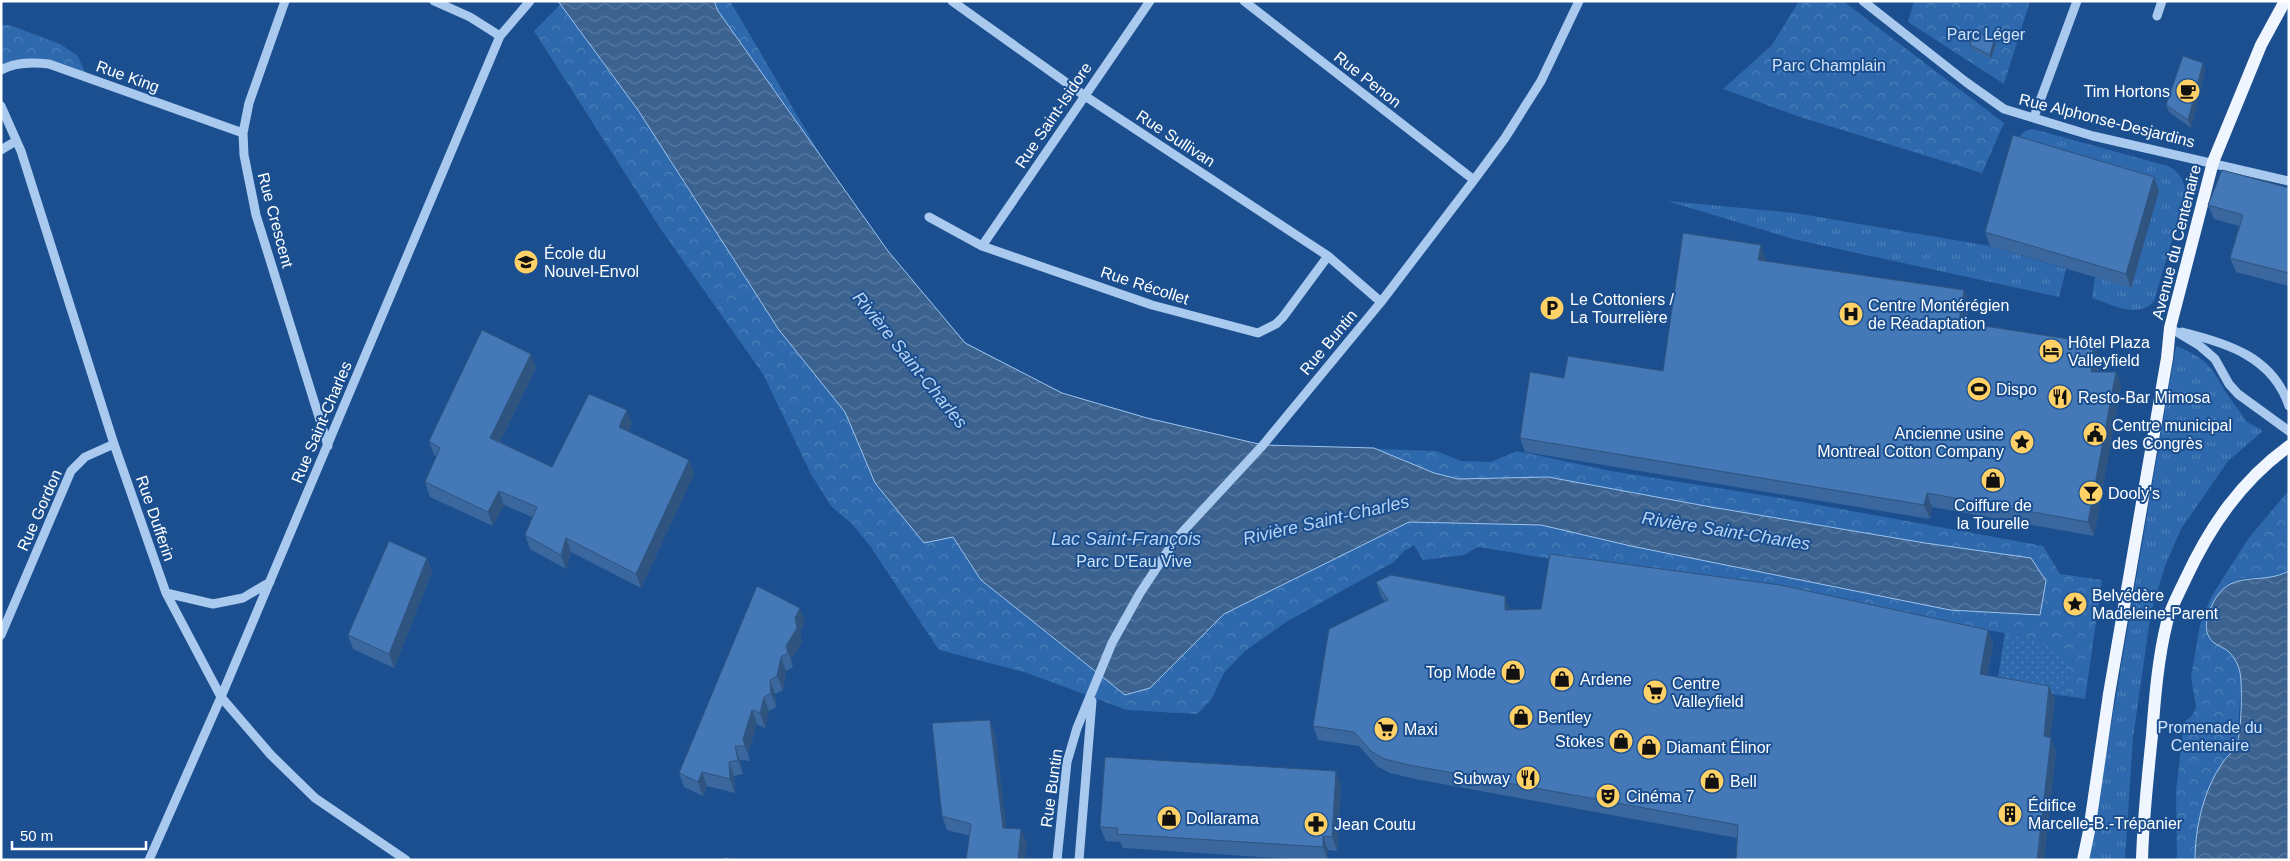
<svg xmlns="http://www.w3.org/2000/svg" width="2290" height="861" viewBox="0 0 2290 861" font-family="Helvetica,sans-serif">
<defs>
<pattern id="grass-tufts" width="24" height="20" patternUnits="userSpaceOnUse" patternTransform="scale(1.25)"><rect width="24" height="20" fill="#2e69ad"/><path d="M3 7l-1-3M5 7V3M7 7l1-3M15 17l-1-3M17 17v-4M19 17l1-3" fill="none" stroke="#4d80b9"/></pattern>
<pattern id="forest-crowns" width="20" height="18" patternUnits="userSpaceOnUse" patternTransform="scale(1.25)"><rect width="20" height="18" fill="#2e69ad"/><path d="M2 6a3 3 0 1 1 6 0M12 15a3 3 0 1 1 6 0" fill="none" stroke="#4d80b9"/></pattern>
<pattern id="garden-dots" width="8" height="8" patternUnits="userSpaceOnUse" patternTransform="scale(1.25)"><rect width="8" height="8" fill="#2e69ad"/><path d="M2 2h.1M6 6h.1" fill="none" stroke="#4d80b9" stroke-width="1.8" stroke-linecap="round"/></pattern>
<pattern id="water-waves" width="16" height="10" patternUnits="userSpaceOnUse" patternTransform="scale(1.25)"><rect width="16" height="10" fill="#3c6290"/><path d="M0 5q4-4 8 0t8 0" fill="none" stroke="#597aa1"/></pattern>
</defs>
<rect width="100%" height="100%" fill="#1b4f8f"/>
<path fill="url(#grass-tufts)" d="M2033 129 2168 166C2180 172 2186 182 2185 196L2154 301C2138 320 2112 304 2092 298L2095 277 2131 287 2014 148C2019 138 2021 130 2033 129Z
M1667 201 1795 213 1990 246 2066 269 2059 297 1793 239Z
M2176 346C2218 362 2213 377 2237 408 2240 412 2243 417 2246 421 2251 425 2258 427 2263 431L2228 461 2181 529 2165 566 2151 612 2133 738 2125 860H2088Z"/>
<path fill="url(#forest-crowns)" d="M564 1H730L824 161 888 251 966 343 1062 393 1147 418 1263 445 1436 451 1461 461 1491 462 1517 451 1611 471 1786 499 2043 546 2060 574 2102 580 2085 699 1997 685 2005 633 1478 547 1464 555 1423 560 1414 545 1404 551 1394 562 1286 622 1245 651 1224 673 1211 700 1197 714 1127 710 1024 672 939 650 870 546 852 524 831 506 811 474 763 374 660 228 534 31Z
M1799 1H1843L2004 123 1982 173 1800 117 1723 89 1772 45Z
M1914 1H2030L2004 84 1908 22Z
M1 25H10L60 44 77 55 88 78 49 64 1 70Z
M2289 490V571L2278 577 2243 578 2233 582 2223 589 2211 606 2207 619 2206 631 2212 641 2229 651 2239 666 2241 684 2237 746 2223 762 2195 853V860H2177L2176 791 2184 722 2192 716 2196 707 2191 677 2200 625 2211 597 2248 539Z"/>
<path fill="url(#garden-dots)" d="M2005 634 2036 639 2070 664 2065 696 1997 685Z"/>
<path fill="url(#water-waves)" stroke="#9cc4f0" d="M558 1H714L718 11 888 251 965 343 1062 393 1147 418 1263 445 1374 448 1434 473 1458 479 1548 477 1711 507 1925 543 2031 558 2046 581 2040 615 1950 610 1631 546 1541 525 1409 522 1224 614 1150 688 1125 695 981 580 953 537 924 543 875 483 845 412 779 330 638 110Z
M2289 571V860H2195C2195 827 2204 789 2223 762 2227 756 2235 751 2237 744 2241 732 2242 697 2241 683 2241 672 2238 661 2229 652 2225 648 2218 646 2213 642 2203 633 2206 618 2211 607 2229 566 2259 587 2289 571Z"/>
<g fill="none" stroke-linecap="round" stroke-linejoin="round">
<path stroke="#a9c9ee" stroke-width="9" d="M285 1 249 103 243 133 244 155 256 215 328 446
M434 1 470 17 500 36
M952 1 1085 96 1328 256 1381 302
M1244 1 1474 180
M1863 1 1966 82 2004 109 2093 136 2289 181
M2157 16 2162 1
M1 70C16 62 32 62 49 64L243 133
M1 106 21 151 114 444 166 593 221 697 271 755 315 798 406 860
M2034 117 2077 1
M1 150 16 141
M929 217 982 246 1152 305 1258 333 1276 324 1283 317 1328 256
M982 246 1150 1
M2170 328 2200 346 2215 359 2229 384 2238 394 2289 431
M2182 332C2227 343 2273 357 2289 406
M166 593 213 604 243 598 270 582
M1 635 71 471 85 457 114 444
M149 860 221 697 500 36 530 1
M1057 860 1067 762 1077 728 1112 643 1140 593 1175 540 1263 445 1381 302 1474 180 1505 138 1541 81 1579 1
M1079 860 1092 701"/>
<path stroke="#f0f6ff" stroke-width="12" d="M2083 860 2089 831 2109 694 2167 358 2170 328 2213 162 2261 45 2285 1
M2142 860C2143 818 2148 776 2152 735 2155 697 2158 658 2167 622 2171 607 2179 593 2185 580 2210 526 2241 481 2289 446"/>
</g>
<path fill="#3a679d" d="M1996 44 1991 59 1972 49 1970 45Z
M2203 63 2205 70 2191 128 2169 112 2166 105Z
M2154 177 2159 191 2131 288 1990 246 1985 232Z
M2289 188V286L2236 272 2230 258 2239 226 2214 219 2208 205Z
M1766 259 1765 261 1964 290 1969 304 1966 323 2099 357 2098 372H2116L2121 386 2094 536 1932 507 1930 519 1525 452 1520 438 1564 378 1663 371Z
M536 368 500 442 552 467 632 424 628 432 689 460 694 474 641 588 571 552 566 569 530 549 525 535 532 517 504 505 493 526 430 497 425 482 437 457 434 455 429 441Z
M427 558 432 572 394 668 353 649 348 635Z
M1376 582 1510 609 1988 630 1993 644 1987 676 2049 686 2055 700 2050 737 2051 738 2056 752 2044 860H1736L1737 838 1415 779 1390 773 1377 766 1359 746 1318 740 1313 726 1385 602 1381 596Z
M805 622 800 632 802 642 791 660 793 667 786 671 783 690 775 694 776 707 769 711 765 728 757 724 748 753 750 761 740 760 743 774 734 776 735 793 707 786 703 796 684 787 679 773Z
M995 734 1006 828 1027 843 970 836 947 830 942 816Z
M1341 785 1337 851 1328 850V860H1307L1123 848 1120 842 1106 841 1100 827Z"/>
<path fill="#305480" d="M1994 40 1996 44 1991 59 1990 55Z
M2203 63 2205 70 2191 128 2188 120Z
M2154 177 2159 191 2131 288 2126 274Z
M1761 245 1766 259 1764 274 1758 260Z
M1964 290 1969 304 1964 335 1959 322Z
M2094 343 2099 357 2096 386 2091 372Z
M531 354 536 368 495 452 490 438Z
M2116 372 2121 386 2094 536 2088 522Z
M627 410 632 424 624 441 619 427Z
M689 460 694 474 641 588 636 574Z
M499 491 504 505 493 526 488 512Z
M1927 493 1932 507 1930 519 1924 505Z
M566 538 571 552 566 569 561 555Z
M427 558 432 572 394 668 389 654Z
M1505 596 1510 610H1505Z
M800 608 805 622 800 632 802 642 791 660 793 667 786 646 795 618Z
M1988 630 1993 644 1985 688 1980 674Z
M781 657 786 671 783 690 777 676Z
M770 680 775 694 776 707 771 693Z
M2049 686 2055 700 2049 750 2044 736Z
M764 697 769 711 765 728 760 713Z
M752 710 757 724 748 753 750 761 743 739Z
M990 720 995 734 1008 842 1003 828Z
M2051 738 2056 752 2044 860H2037Z
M735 746 740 760 743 774 738 760Z
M729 762 734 776 735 793 730 779Z
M1336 771 1341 785 1337 851 1332 837Z
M702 772 707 786 703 796 698 782Z
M1021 829 1027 843 1025 860H1018Z
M1323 836 1328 850V860L1323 847Z"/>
<path fill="#4478b7" stroke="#305480" d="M1974 31 1994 40 1990 55 1970 45Z
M2183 56 2203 63 2188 120 2166 105Z
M2013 135 2154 177 2126 274 1985 232Z
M2222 170 2289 188V273L2230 258 2243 215 2208 205Z
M1683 233 1761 245 1758 260 1964 290 1959 322 2094 343 2091 372H2116L2088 522 1927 493 1924 505 1520 438 1530 372 1564 378 1568 356 1663 371Z
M482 330 531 354 490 438 552 467 589 394 627 410 619 427 689 460 636 574 566 538 561 555 525 535 537 507 499 491 488 512 425 482 440 448 429 441Z
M389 541 427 558 389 654 348 635Z
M1550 554 1780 585 1988 630 1980 674 2049 686 2044 736 2051 738 2037 860H1736L1738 825 1409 765 1385 759 1372 752 1354 732 1313 726 1329 629 1388 600 1376 582 1391 575 1505 596V610L1541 609Z
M757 586 800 608 795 618 797 628 786 646 788 653 781 657 777 676 770 680 771 693 764 697 760 713 752 710 743 739 745 746H735L738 760 729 762 730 779 702 772 698 782 679 773Z
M990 720 1003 828 1021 829 1018 860H966L971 824 942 816 932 723Z
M1105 757 1336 771 1332 837 1323 836V847L1117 834 1118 828 1100 827Z
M724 857 738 860H723Z"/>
<defs>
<symbol id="cafe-disc" viewBox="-11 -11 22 22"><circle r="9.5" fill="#ffd166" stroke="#1b4f8f"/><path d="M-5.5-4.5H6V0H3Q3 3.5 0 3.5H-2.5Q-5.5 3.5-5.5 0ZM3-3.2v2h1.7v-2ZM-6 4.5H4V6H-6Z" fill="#111"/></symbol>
<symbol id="university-disc" viewBox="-11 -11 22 22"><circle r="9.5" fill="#ffd166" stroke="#1b4f8f"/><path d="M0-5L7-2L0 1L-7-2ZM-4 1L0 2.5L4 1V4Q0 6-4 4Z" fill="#111"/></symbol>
<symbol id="parking-disc" viewBox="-11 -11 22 22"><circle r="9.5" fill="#ffd166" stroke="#1b4f8f"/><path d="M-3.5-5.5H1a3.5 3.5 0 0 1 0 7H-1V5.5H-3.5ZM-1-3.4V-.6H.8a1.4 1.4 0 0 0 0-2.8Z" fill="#111"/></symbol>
<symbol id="hospital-disc" viewBox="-11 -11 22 22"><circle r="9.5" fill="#ffd166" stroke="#1b4f8f"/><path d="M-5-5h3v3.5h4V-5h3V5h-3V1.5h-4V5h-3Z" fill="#111"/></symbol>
<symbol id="hotel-disc" viewBox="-11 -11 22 22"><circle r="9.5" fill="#ffd166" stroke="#1b4f8f"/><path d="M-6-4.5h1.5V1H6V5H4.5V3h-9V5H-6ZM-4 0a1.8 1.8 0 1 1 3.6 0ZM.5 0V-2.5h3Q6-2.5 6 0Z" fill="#111"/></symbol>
<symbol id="stadium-disc" viewBox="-11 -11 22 22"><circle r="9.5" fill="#ffd166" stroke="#1b4f8f"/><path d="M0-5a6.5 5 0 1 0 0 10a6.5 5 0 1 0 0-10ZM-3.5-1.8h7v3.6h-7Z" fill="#111"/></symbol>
<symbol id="restaurant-disc" viewBox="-11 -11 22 22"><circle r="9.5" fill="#ffd166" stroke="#1b4f8f"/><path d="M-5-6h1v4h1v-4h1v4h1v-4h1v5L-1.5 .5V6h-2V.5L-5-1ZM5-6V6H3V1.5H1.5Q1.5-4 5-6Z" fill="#111"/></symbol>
<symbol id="civic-disc" viewBox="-11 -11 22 22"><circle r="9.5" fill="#ffd166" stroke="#1b4f8f"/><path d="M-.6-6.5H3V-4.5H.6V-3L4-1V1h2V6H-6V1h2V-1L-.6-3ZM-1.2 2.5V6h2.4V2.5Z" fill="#111"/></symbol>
<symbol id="sight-disc" viewBox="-11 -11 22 22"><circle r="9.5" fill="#ffd166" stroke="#1b4f8f"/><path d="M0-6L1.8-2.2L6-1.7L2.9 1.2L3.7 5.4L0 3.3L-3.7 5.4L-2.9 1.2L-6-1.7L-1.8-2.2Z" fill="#111"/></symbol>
<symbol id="shop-disc" viewBox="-11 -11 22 22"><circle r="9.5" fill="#ffd166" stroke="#1b4f8f"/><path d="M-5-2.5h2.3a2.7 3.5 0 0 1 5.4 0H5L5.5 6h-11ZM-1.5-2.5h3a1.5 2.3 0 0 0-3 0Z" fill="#111"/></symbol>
<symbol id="bar-disc" viewBox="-11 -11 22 22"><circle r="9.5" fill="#ffd166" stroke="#1b4f8f"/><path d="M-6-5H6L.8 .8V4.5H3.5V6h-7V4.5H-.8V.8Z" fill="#111"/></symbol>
<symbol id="supermarket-disc" viewBox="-11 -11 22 22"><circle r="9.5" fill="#ffd166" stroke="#1b4f8f"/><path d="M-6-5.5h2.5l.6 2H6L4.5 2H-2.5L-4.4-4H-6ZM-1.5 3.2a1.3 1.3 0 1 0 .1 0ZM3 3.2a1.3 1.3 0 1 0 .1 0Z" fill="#111"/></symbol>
<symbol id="theatre-disc" viewBox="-11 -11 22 22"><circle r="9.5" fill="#ffd166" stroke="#1b4f8f"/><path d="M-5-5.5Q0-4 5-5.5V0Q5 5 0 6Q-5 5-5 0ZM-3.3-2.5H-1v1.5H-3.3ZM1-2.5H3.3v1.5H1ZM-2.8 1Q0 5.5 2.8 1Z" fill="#111"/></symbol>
<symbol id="building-disc" viewBox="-11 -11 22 22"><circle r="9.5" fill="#ffd166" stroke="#1b4f8f"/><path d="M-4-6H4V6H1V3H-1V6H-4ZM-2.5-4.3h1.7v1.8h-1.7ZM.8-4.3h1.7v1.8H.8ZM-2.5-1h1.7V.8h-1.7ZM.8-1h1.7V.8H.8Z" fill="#111"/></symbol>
<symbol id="pharmacy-disc" viewBox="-11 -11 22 22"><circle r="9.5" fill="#ffd166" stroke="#1b4f8f"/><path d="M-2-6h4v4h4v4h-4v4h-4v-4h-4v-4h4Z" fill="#111"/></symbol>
</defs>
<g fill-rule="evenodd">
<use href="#cafe-disc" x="2174" y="77" width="28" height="28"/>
<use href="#university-disc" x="512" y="248" width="28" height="28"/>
<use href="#parking-disc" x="1538" y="294" width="28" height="28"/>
<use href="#hospital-disc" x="1837" y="300" width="28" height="28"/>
<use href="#hotel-disc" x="2037" y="337" width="28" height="28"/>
<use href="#stadium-disc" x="1965" y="375" width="28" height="28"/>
<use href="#restaurant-disc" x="2046" y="383" width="28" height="28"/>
<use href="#civic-disc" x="2081" y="420" width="28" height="28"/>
<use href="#sight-disc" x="2008" y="428" width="28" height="28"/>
<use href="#shop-disc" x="1979" y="466" width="28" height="28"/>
<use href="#bar-disc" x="2077" y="479" width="28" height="28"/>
<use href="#sight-disc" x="2061" y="590" width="28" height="28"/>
<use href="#shop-disc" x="1499" y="658" width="28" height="28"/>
<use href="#shop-disc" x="1548" y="665" width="28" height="28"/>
<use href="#supermarket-disc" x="1641" y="678" width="28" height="28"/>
<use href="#shop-disc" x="1507" y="703" width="28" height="28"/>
<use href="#supermarket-disc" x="1372" y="715" width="28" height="28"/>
<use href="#shop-disc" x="1607" y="727" width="28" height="28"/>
<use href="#shop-disc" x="1635" y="733" width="28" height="28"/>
<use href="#restaurant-disc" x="1514" y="764" width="28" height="28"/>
<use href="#shop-disc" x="1698" y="767" width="28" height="28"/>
<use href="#theatre-disc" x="1594" y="782" width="28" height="28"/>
<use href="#building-disc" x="1996" y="800" width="28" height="28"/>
<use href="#shop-disc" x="1155" y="804" width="28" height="28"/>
<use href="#pharmacy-disc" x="1302" y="810" width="28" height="28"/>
</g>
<g text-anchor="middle" stroke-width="4" stroke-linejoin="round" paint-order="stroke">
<g font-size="16" fill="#cfe3fa" stroke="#1b4f8f">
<text x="1986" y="40">Parc Léger</text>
<text x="1829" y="71">Parc Champlain</text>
<text x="1134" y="567">Parc D'Eau Vive</text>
<text x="2210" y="733">Promenade du<tspan x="2210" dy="18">Centenaire</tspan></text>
</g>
<g font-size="16" fill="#fff" stroke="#1b4f8f">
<text transform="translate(128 76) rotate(20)" y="6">Rue King</text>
<text transform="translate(1368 79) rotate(38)" y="6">Rue Penon</text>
<text transform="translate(1053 115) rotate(-56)" y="6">Rue Saint-Isidore</text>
<text transform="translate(2107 120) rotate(14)" y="6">Rue Alphonse-Desjardins</text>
<text transform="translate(1176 138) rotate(33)" y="6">Rue Sullivan</text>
<text transform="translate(276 220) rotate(75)" y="6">Rue Crescent</text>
<text transform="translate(2176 242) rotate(-76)" y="6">Avenue du Centenaire</text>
<text transform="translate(1145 285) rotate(18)" y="6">Rue Récollet</text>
<text transform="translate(1328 342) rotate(-50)" y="6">Rue Buntin</text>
<text transform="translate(321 422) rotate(-67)" y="6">Rue Saint-Charles</text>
<text transform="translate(39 510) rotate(-66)" y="6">Rue Gordon</text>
<text transform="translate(156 518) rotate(71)" y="6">Rue Dufferin</text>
<text transform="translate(1051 788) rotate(-82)" y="6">Rue Buntin</text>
</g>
<g font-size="16" fill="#fff" stroke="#1b4f8f" text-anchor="start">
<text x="2170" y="97" text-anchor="end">Tim Hortons</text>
<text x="544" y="259">École du<tspan x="544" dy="18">Nouvel-Envol</tspan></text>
<text x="1570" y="305">Le Cottoniers /<tspan x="1570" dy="18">La Tourrelière</tspan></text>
<text x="1868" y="311">Centre Montérégien<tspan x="1868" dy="18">de Réadaptation</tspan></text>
<text x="2068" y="348">Hôtel Plaza<tspan x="2068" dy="18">Valleyfield</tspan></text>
<text x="1996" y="395">Dispo</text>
<text x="2078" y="403">Resto-Bar Mimosa</text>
<text x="2112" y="431">Centre municipal<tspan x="2112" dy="18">des Congrès</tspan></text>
<text x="2004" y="439" text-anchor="end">Ancienne usine<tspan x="2004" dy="18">Montreal Cotton Company</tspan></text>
<text x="2108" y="499">Dooly's</text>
<text x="1993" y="511" text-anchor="middle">Coiffure de<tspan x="1993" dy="18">la Tourelle</tspan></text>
<text x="2092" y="601">Belvédère<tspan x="2092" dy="18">Madeleine-Parent</tspan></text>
<text x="1496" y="678" text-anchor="end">Top Mode</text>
<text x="1580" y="685">Ardene</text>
<text x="1672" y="689">Centre<tspan x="1672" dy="18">Valleyfield</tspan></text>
<text x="1538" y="723">Bentley</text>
<text x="1404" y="735">Maxi</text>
<text x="1604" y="747" text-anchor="end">Stokes</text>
<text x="1666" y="753">Diamant Élinor</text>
<text x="1510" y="784" text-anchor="end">Subway</text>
<text x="1730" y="787">Bell</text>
<text x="1626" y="802">Cinéma 7</text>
<text x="2028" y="811">Édifice<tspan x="2028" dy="18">Marcelle-B.-Trépanier</tspan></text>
<text x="1186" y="824">Dollarama</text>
<text x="1334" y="830">Jean Coutu</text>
</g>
<g font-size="18" font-style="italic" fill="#b5d3f5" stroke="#1b4f8f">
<text transform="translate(910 360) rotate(51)" y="6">Rivière Saint-Charles</text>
<text transform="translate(1326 520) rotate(-13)" y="6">Rivière Saint-Charles</text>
<text transform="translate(1726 531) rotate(9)" y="6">Rivière Saint-Charles</text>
<text x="1126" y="545">Lac Saint-François</text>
</g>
</g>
<rect width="2290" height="861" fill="none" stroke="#ffffff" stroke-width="5"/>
<path d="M12 841v8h134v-8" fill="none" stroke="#ffffff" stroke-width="2.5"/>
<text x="20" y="841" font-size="15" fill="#ffffff" stroke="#1b4f8f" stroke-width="4" paint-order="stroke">50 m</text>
</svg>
